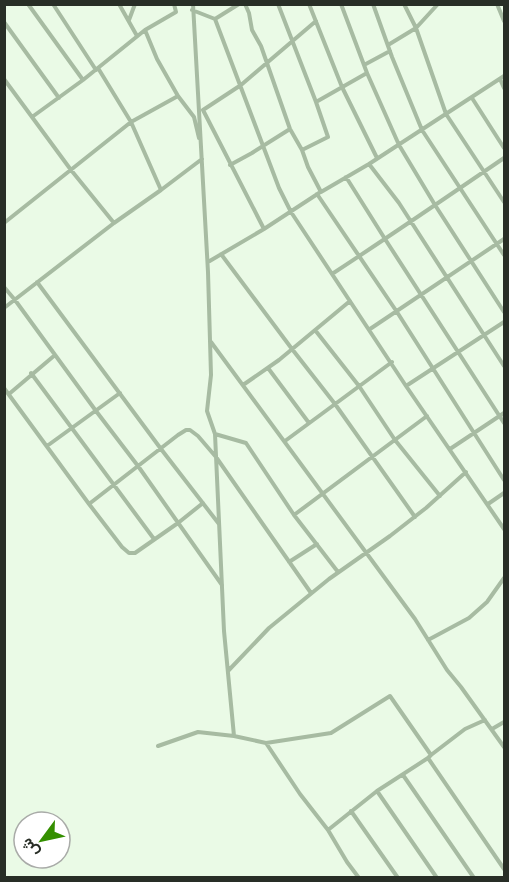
<svg xmlns="http://www.w3.org/2000/svg" width="509" height="882" viewBox="0 0 509 882" font-family="'PT Sans',Vazirmatn,sans-serif">
<rect width="100%" height="100%" fill="#eafae6"/>
<g fill="none" stroke-linecap="round" stroke-linejoin="round">
<path stroke="#a7bba2" stroke-width="4" d="M28 4 83 80
M53 4 96 70
M119 4 137 36
M193 4 208 272 211 375 207 411 215 434 224 631 234 736
M245 4 249 13 252 30 261 46 290 129 302 150 308 167 321 192 369 164 504 76
M278 4 316 102 328 137 302 150
M309 4 342 87 377 158
M341 4 367 73 399 145 435 205 504 312
M373 4 392 57 422 130 504 255
M404 4 416 28 446 114 504 202
M497 4 504 21
M192 10 215 19 239 4
M215 19 279 188 291 212 406 386 504 529
M129 20 135 4
M4 22 59 98
M145 30 157 59 178 96 194 117 199 138
M388 45 416 28 438 4
M364 65 390 51
M98 68 131 122 161 190
M4 79 71 170 114 223
M500 79 504 88
M472 98 504 148
M316 102 367 73
M203 110 241 85 316 21
M203 110 264 229
M32 117 83 80 145 30 176 12 174 4
M369 164 399 203 504 366
M230 165 252 153 290 129
M346 177 385 239 504 423
M317 194 397 312 504 480
M4 223 131 122 178 96
M221 254 292 349 335 404 415 517
M208 262 264 229 319 193
M332 274C390 236 447 197 504 158
M37 282 161 449 219 524
M4 287 15 300 96 411 138 466 222 585
M4 308 114 223 161 190 202 159
M370 329 504 239
M315 330 359 386 395 440 440 496
M211 342 415 619 447 670 461 687 504 747
M268 368 309 423
M31 373 154 539
M243 385 279 360 350 301
M406 386 504 322
M4 388 89 504 122 547 129 553H135L178 523 203 503
M9 394 55 355
M215 434 246 443 294 515 338 572
M285 441 392 362
M47 446 120 393
M450 449 504 413
M89 504 178 435 186 430H190L198 436 216 457 311 593
M488 504 504 493
M294 515 427 416
M289 562 317 544
M428 640 469 618 487 602 504 578
M228 671 269 628 329 579 390 536 426 508 466 472
M492 729 504 722
M266 743 300 794 328 830 347 862 359 878
M158 746 198 732 234 736 266 743 331 733 390 696 431 755 465 729 485 720
M431 755 428 758 504 869
M403 775 474 878
M377 791 437 878
M351 811 398 878
M328 830 377 791 428 758"/>
</g>
<rect width="509" height="882" fill="none" stroke="#282e26" stroke-width="12"/>
<g transform="translate(42 840) rotate(237)"><circle r="28" fill="#ffffff" stroke="#a9aba8" stroke-width="1.5"/>
<path d="M0-4.5L10 22L0 15L-10 22Z" fill="#348f00"/>
<text y="-9" font-size="16" font-weight="bold" text-anchor="middle" fill="#282e26">ش</text>
</g>
</svg>
